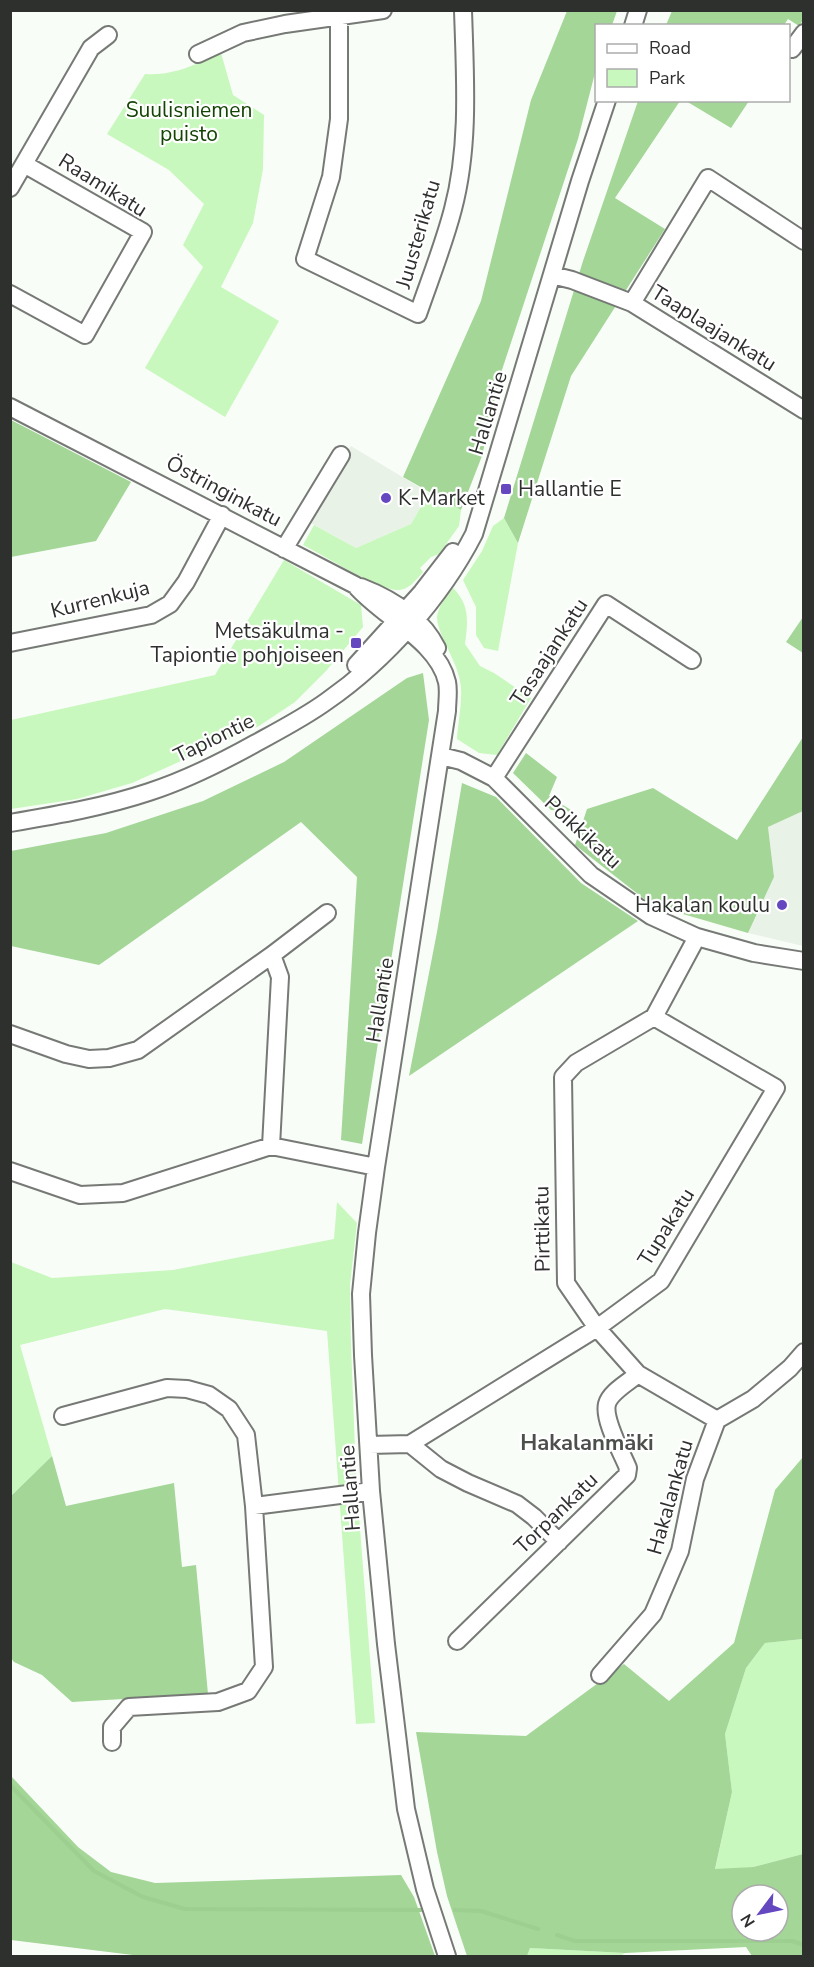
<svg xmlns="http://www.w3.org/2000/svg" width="814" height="1967" viewBox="0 0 814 1967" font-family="'Nunito Sans',sans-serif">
<rect width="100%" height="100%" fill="#f9fdf8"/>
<path fill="#e9f2e7" d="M351 446 429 493 411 524 356 548 307 521Z
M803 811V946L748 933 774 877 768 827Z"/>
<path fill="#c8f8bd" d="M221 53 233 95 264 115 263 169 253 223 221 287 279 321 225 417 145 368 203 267 183 245 204 204 169 170 107 134 145 74C174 76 196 64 221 53Z
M429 493 461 510 459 526 439 554 431 557 420 568 423 572C416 580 408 591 397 590 377 589 323 555 303 545L314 525 356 548 411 524Z
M504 518 518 543 498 651 484 648 476 635V607L463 580 482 551 493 526Z
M284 560 361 605 363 627 326 671 295 702 259 726 132 783 77 799 11 809V720L215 675Z
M453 588C470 605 468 621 465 644L480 666 494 673 531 698 497 755 479 753 457 739C458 723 462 704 461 688 460 664 437 635 437 617 438 606 447 596 453 588Z
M337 1202 357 1223 350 1285 351 1344 356 1476 375 1723 356 1724 327 1331 165 1309 20 1345 52 1456 11 1496V1262L52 1278 173 1270 334 1239Z
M803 1639V1854L753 1867 715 1870 732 1792 725 1734 746 1668 765 1643Z
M530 1948 625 1953 620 1956H527Z"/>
<path fill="#a3d697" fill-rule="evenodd" d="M567 11H617L612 25 596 26V69L578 139 500 376 482 456 461 510 403 477 481 301 531 100Z
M672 11H803V20L799 26 788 19 784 25H666Z
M638 101H680L615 198 665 229 571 376 518 543 504 518 583 261Z
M686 101H749L731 128Z
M11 420 131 482 96 541 11 557Z
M803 617V653L786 642Z
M423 673 429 720 362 1144 341 1140 357 877 301 822 99 965 11 946V851L106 833 203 801 284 762 407 678Z
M803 737V811L768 827 774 877 748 933 652 905 575 845 587 809 653 788 737 840Z
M526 753 557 777 549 796 574 812 551 810 513 773Z
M462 783 496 797 581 883 638 921 409 1076 437 932Z
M52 1456 66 1506 174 1483 182 1567 196 1565 208 1694 72 1702 42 1675 14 1662 11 1658V1496Z
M803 1457V1639L765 1643 746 1668 725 1734 732 1792 715 1869 753 1867 803 1854V1956H752L746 1947 625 1953 530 1948 527 1956H467L447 1896 437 1852 416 1732 526 1736 624 1664 669 1701 734 1643 775 1490ZM742 1895H778V1931H742Z
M11 1776 78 1847 111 1872 155 1883 401 1875 414 1897 435 1956H141L11 1940Z"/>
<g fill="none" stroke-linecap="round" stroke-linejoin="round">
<path stroke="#9ccf90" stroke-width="4" d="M10 1785 94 1871 143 1897 185 1909 421 1910
M455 1910 481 1911 538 1929
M557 1935 575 1941H792L804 1945"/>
<defs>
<path id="minor" d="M339 17V119L331 177 305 259 418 314C430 279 444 244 453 209 470 145 465 76 463 10
M633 26 638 10
M792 49 804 33
M198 54 243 33 285 24 383 10
M10 188 91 48 108 35
M552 275 572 280 632 303 804 410
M10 294 85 335 143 232 24 164
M632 303 708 178 804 241
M10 407 355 585C381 616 438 641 447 682 449 691 447 702 447 711L376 1167 367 1233 361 1294 363 1355 371 1491 386 1644 406 1809 425 1889 447 1956
M284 549 341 455
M361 587C392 599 422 618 437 648
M10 643 151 615 170 604 186 582 222 515
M356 665 422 592 453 552
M441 756 461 761 494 778 591 875 651 916 697 937 754 953 804 961
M494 778 606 604 692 660
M10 823C57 815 104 807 149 792 186 780 222 762 256 743 280 730 305 717 327 701 386 660 441 598 474 534L580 181 607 100
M654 1017 576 1063 563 1077 566 1283 597 1328 638 1374 717 1420
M654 1017 697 937
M10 1034 66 1054 89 1059 109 1058 138 1050 272 955 327 913
M271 1146 280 977 272 955
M10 1171 80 1195 123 1193 271 1146 376 1167
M63 1416 167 1388 187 1389 209 1395 229 1409 246 1435 254 1506 264 1667 248 1691 218 1702 129 1707 112 1727V1742
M410 1444 441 1469 468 1483 517 1504 534 1517 559 1542
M369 1445 410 1444 597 1328 661 1281 776 1088 654 1017
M254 1506 371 1491
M457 1641 627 1475 628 1468C622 1453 603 1420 607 1404 610 1392 629 1382 638 1374
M600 1675 653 1614 680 1551 695 1479 717 1420 753 1399 790 1368 804 1352"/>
</defs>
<use href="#minor" stroke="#767975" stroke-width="20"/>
<use href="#minor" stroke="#fff" stroke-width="16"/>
</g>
<g fill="#6547c0" stroke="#fff" stroke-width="2">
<rect x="500" y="483" width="12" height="12" rx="3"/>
<circle cx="386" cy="498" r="6"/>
<rect x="350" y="637" width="12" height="12" rx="3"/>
<circle cx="782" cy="905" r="6"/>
</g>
<g text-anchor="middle" stroke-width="4.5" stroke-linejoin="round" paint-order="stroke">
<g font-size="21" fill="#144404" stroke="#fff">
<text x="189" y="117">Suulisniemen<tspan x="189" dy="24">puisto</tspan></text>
</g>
<g font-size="21" fill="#2e302e" stroke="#fff">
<text transform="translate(103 185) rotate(32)" y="7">Raamikatu</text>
<text transform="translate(418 234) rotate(-74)" y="7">Juusterikatu</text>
<text transform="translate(714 328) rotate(32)" y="7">Taaplaajankatu</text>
<text transform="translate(488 413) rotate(-73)" y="7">Hallantie</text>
<text transform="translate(224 491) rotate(28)" y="7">Östringinkatu</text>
<text transform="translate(100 599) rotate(-14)" y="7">Kurrenkuja</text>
<text transform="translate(549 652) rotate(-57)" y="7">Tasaajankatu</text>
<text transform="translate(214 738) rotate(-26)" y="7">Tapiontie</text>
<text transform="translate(583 832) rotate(43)" y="7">Poikkikatu</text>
<text transform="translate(380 1000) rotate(-81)" y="7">Hallantie</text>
<text transform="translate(666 1227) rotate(-58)" y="7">Tupakatu</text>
<text transform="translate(542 1229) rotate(-91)" y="7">Pirttikatu</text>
<text transform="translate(350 1488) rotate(-94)" y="7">Hallantie</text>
<text transform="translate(670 1497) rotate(-74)" y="7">Hakalankatu</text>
<text transform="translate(556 1513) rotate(-44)" y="7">Torpankatu</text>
</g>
<g font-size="21" fill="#2e302e" stroke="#fff" text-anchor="start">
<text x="518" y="496">Hallantie E</text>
<text x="398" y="505">K-Market</text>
<text x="344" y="638" text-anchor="end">Metsäkulma -<tspan x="344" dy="24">Tapiontie pohjoiseen</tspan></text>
<text x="770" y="912" text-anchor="end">Hakalan koulu</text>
</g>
<g font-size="22" font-weight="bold" fill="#4c4f4b" stroke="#fff">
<text x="587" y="1450">Hakalanmäki</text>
</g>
</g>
<rect width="814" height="1967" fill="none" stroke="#2e302e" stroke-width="24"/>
<rect x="595" y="24" width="195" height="78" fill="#ffffff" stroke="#abacab" stroke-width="1.5"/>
<rect x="607" y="44" width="30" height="9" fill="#ffffff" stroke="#abacab" stroke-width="1.5"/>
<text x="649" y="54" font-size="18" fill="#2e302e">Road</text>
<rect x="607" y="69" width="30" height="18" fill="#c8f8bd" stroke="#abacab" stroke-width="1.5"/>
<text x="649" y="84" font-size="18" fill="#2e302e">Park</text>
<g transform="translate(760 1913) rotate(238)"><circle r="28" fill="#ffffff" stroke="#abacab" stroke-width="1.5"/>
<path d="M0-4.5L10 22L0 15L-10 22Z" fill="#6547c0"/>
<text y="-9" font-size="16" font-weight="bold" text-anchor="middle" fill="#2e302e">N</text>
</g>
</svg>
